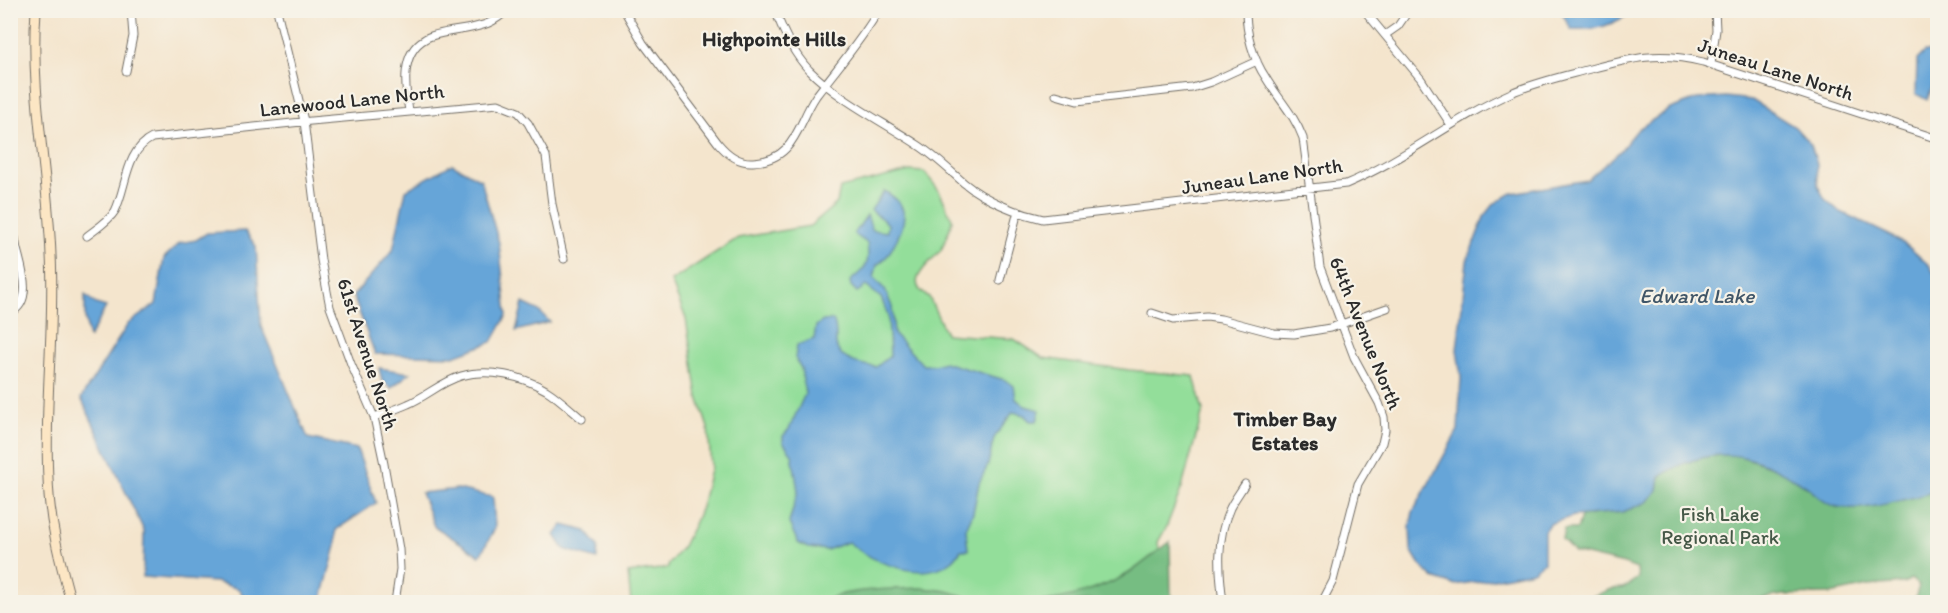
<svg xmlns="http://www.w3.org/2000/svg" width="1948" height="613" viewBox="0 0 1948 613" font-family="Itim,sans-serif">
<rect width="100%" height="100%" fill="#f7f3e8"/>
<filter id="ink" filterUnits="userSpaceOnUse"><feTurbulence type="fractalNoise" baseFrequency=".0167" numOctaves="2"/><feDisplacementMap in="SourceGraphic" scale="12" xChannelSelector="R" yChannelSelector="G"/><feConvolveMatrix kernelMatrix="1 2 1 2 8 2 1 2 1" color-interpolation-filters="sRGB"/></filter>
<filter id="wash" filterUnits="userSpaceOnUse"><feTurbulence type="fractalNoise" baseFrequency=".008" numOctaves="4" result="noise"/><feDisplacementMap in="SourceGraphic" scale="24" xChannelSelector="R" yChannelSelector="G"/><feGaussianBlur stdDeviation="1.35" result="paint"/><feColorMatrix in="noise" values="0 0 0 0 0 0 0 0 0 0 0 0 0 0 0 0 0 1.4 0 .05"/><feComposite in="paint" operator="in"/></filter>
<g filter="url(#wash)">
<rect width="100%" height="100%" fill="#f4e5cd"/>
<path fill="#93de9a" stroke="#5f8462" stroke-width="1.5" d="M909 171 924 172C937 187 941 192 948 211 950 214 952 217 952 220 952 224 943 246 941 250 930 263 901 283 929 297L946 334 1014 339 1043 358 1129 370 1194 376 1203 411 1182 487 1166 528 1158 542 1165 602H631L628 573 668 568V565L683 546 695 522 701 507 711 466 708 428 698 397 686 319 671 281 738 238 810 226 837 203 840 188Z"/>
<path fill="#76bd82" stroke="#507456" stroke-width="1.5" d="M1730 454 1740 456 1781 470 1836 507H1867L1937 491V597L1934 602H1914L1919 586 1911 579 1904 583 1868 586 1830 594 1783 595 1742 602H1591L1593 596 1611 589 1623 588 1638 578 1637 569 1624 564 1574 552 1562 540 1564 529H1577L1581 517 1594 514 1623 512 1658 490 1660 476C1684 461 1701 456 1730 454Z
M1170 542 1171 602H1036C1065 600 1105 588 1129 573 1143 564 1156 552 1170 542Z
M921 588 947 591 983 602H825C840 588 900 589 921 588Z"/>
<path fill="#66a5d8" stroke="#486882" stroke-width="1.5" d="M1561 11H1628L1626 16C1605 28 1594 30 1571 29Z
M1925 52H1935C1944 65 1932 87 1927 100L1916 94 1917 60Z
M1726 97 1752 100 1795 127 1811 145 1817 164 1818 186 1825 199 1839 211 1891 236 1910 248 1930 266 1937 278V491C1909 498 1862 514 1834 506 1822 503 1815 492 1804 485 1751 452 1716 442 1660 476L1658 490 1647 502 1623 512 1574 516 1549 524 1544 531V562L1533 571 1488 580 1454 585 1433 578 1420 565 1411 550 1410 526 1413 512 1458 430 1461 377 1457 350 1464 287 1467 261 1484 217 1495 203 1512 193 1587 180 1619 152 1638 129 1670 109 1697 99Z
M452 164 481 180 499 243 507 315 492 342 454 356 375 354 353 296 393 250 406 190Z
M884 191C907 203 908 218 897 239 889 253 890 255 877 265L874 278 885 290 892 307 894 334 923 365H935L944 362 1005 380 1014 386 1016 399 1025 406 1040 410 1037 421H1030L1024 415 1013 412 994 438 988 465 979 483 973 513 966 529 968 550H961C958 554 956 558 952 561 923 584 872 562 848 542L827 550 808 548 798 543 789 523 798 491 792 454 783 442V436L789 429 805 394 801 368 795 358 797 345 814 339 816 326 823 321 833 320C837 328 836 335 836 344 838 361 862 365 876 367L890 356 888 315 881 298 866 286 857 292 851 286 850 281C867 267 870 265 867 243L854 234 867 215 872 230 887 232 888 224 871 210Z
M245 231 256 246 261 326 308 438 357 449 376 503 336 530V546L321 602H247L239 589 216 582 143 577 144 531 81 398 128 324 156 304 164 258 180 243 196 240 207 233Z
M85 295 96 304 106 307 89 338 85 319Z
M523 303 538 310 550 322 516 331Z
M379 368 410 373 391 388 382 381Z
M458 489 493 497 495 528 480 556 434 526 421 493Z
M563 525 586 531 598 546 597 559 564 549 555 535Z"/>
</g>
<g filter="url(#ink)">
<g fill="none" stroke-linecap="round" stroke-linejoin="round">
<defs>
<path id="street" d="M277 10 304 121 321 260 330 307 351 364 374 417 384 464 399 549 400 569 395 602
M624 10 643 43 718 143C727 154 739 163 753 162 796 160 797 124 816 96 837 68 861 41 879 10
M775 10C783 32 793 53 809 70 840 101 882 121 918 145 935 156 949 170 964 183 985 200 1016 213 1043 219L1346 184C1404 160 1454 118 1511 93 1536 82 1564 76 1590 69 1632 58 1659 51 1703 62L1938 139
M1246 10C1246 33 1253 59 1266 78 1279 100 1294 114 1303 138L1320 267 1354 357 1379 403 1384 417 1385 430 1382 443 1358 484 1333 581 1322 602
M1364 10 1421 79 1451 125
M1385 35 1398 26 1409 10
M10 45 13 10
M1711 64 1716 30 1715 10
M126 71 133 36 131 10
M1056 95 1077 101 1192 88 1211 82 1257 61
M409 111C405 88 400 53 425 39 434 33 455 31 466 29 482 26 495 23 507 10
M10 217C13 227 15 238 17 249 22 269 34 302 10 313
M87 236C96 229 109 221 115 211 127 187 125 151 152 138L311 121 498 104 518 112 528 123 546 156 552 204 564 259
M1000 280 1018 211
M1152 313 1173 320 1207 317 1221 319 1274 333 1294 334 1330 328 1387 308
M374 417C385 413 397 409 408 404 427 396 441 382 461 376 489 368 522 376 546 390 559 398 570 409 582 419
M1223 602C1219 571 1216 539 1230 508 1234 500 1240 492 1245 484"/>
<path id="secondary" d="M36 10C30 93 48 173 51 255 55 329 44 404 48 478 49 520 60 562 71 602"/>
</defs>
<use href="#street" stroke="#716c64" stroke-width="9"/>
<use href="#secondary" stroke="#716c64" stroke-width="11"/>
<use href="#street" stroke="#fff" stroke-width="7"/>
<use href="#secondary" stroke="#fce6c4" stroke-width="9"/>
</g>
</g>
<g text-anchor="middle" stroke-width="4.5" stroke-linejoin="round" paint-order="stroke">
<g font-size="20" fill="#2b2b2b" stroke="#f7f3e8">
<text transform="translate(1776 69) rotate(18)" y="7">Juneau Lane North</text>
<text transform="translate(352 100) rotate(-6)" y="7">Lanewood Lane North</text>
<text transform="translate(1262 176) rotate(-8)" y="7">Juneau Lane North</text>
<text transform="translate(1366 333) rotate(68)" y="7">64th Avenue North</text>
<text transform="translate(368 354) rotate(72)" y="7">61st Avenue North</text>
</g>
<g font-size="20" fill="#455847" stroke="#f7f3e8">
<text x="1720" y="521">Fish Lake<tspan x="1720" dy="23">Regional Park</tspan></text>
</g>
<g font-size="21" font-weight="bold" fill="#2b2b2b" stroke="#f7f3e8">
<text x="774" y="46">Highpointe Hills</text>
<text x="1285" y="426">Timber Bay<tspan x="1285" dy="24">Estates</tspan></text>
</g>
<g font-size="21" font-style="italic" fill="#405668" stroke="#f7f3e8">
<text x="1697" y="303">Edward Lake</text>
</g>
</g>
<rect width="1948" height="613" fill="none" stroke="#f7f3e8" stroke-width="36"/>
</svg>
